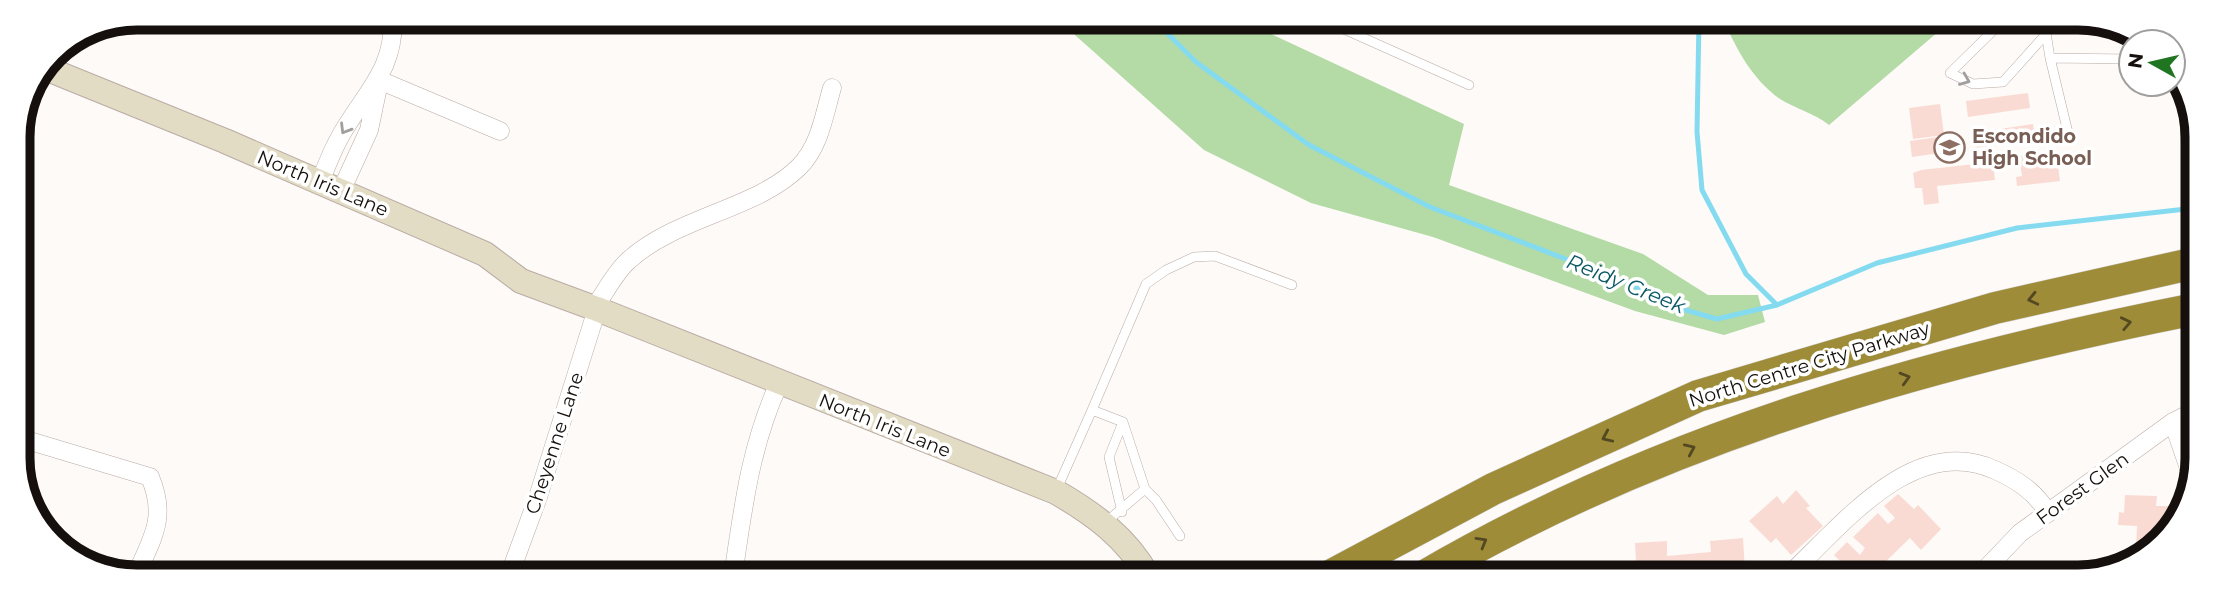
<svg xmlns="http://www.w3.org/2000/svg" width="2215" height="595" viewBox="0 0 2215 595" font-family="Montserrat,sans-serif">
<rect width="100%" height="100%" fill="#fdfaf8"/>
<path fill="#b4daa5" d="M1057 19H1246L1252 25 1464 124 1449 185 1643 254 1708 295H1758L1765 322 1724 335 1635 311 1433 237 1311 203 1204 150Z
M1723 19 1952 20 1829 125C1814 113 1796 109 1780 99 1752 79 1737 50 1723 19Z
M2177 80 2195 113V161H2182Z"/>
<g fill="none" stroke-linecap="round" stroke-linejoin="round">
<path stroke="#84dbf0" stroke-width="5" d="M1153 19 1196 62 1309 145 1430 207 1631 284 1668 305 1717 319 1777 305 1877 263 2017 228 2195 208
M1699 19 1697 132 1702 190 1746 274 1777 305"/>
</g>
<path fill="#fadbd3" d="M2028 93 2030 108 1968 117 1966 101Z
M1940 104 1944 135 1913 139 1909 108Z
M2033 124 2035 139 1976 148 1974 133Z
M1945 136 1947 152 1912 157 1910 141Z
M2056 151 2060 181 2017 186 2016 177 2022 176 2019 156Z
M1993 162 1995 180 1937 186 1939 203 1924 205 1922 188H1915L1913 173 1921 170Z
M1796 490 1810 506 1806 508 1823 526 1791 555 1776 538 1771 543 1749 521 1777 496 1783 504Z
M1898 494 1914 509 1918 505 1941 529 1921 550 1910 538 1880 567 1890 577H1844L1850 571 1834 555 1847 542 1860 555 1865 548 1853 537 1878 513 1888 524 1895 518 1884 506Z
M2125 495 2157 496 2156 506H2177V513L2157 548 2125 561V548H2136L2137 526 2118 525 2119 512 2124 513Z
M1743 538 1745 572H1736V577H1637L1635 543 1667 541V556L1711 552 1710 541Z"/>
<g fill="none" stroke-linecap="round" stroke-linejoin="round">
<defs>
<path id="lane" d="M1321 19 1469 85
M2004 20 1950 73 1973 84 2003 82 2046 34
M2044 20 2050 58 2070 141
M2050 58 2131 59
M1092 410 1146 284 1166 270 1194 257 1215 256 1292 285
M1056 491 1092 410 1123 422 1145 489
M1122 512 1109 457 1123 422
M1106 522 1145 489 1156 500 1180 536"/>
<path id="street" d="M379 80 500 131
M320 182C328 162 336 141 349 122 372 86 394 65 393 18
M341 191 369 130 378 87
M2173 422 2194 483
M20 438 150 477C167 517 153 537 136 575
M509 576 537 500 597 309 594 308C605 293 615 272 629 260 676 217 757 209 799 167 820 146 824 115 832 88
M733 576C743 508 750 447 779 383
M1787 577C1841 527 1913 432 1995 470 2017 480 2035 491 2048 513
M1978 577 2020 533 2173 422 2195 411"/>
<path id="secondary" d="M45 68 225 141 485 254 521 281 594 308
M597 309 1056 492C1094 514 1126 537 1148 576"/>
<path id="highway" d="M1330 576 1493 489 1698 396 1995 308 2195 263
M1423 577C1661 438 1927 362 2195 309"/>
</defs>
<use href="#lane" stroke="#baaba4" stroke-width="10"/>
<use href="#street" stroke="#baaba4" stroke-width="19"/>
<use href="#secondary" stroke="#baaba4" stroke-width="26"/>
<use href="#highway" stroke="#d5d4d3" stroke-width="33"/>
<use href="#lane" stroke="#fff" stroke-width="9"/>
<use href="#street" stroke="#fff" stroke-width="18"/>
<use href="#secondary" stroke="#e2dcc4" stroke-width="24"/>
<use href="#highway" stroke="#9f8c39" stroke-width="32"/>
</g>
<defs><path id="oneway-chevron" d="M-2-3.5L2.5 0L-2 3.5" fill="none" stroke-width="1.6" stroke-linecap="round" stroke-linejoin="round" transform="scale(1.75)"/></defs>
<g stroke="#a19f9e">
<use href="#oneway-chevron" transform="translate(1965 80) rotate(22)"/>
<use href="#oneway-chevron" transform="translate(345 129) rotate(121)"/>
</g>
<g stroke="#534821">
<use href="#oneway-chevron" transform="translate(2033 299) rotate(167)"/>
<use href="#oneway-chevron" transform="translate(2126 323) rotate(-12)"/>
<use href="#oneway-chevron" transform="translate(1905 378) rotate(-16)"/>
<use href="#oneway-chevron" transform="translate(1607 437) rotate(156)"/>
<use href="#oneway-chevron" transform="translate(1690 449) rotate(-24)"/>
<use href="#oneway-chevron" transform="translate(1482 542) rotate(-30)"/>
</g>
<defs>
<symbol id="school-ring" viewBox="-11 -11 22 22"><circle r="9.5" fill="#fff" stroke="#8d6e63" stroke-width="1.5"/><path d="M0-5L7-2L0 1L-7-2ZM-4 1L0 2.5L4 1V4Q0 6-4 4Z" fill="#8d6e63"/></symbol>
</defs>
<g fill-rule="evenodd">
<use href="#school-ring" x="1932" y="130" width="35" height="35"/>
</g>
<g text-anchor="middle" stroke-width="7" stroke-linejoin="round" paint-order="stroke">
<g font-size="19" font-weight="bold" fill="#785e54" stroke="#fff" text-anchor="start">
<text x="1972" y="143">Escondido<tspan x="1972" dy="22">High School</tspan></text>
</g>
<g font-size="19" fill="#15100d" stroke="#fff">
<text transform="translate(323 183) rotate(23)" y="7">North Iris Lane</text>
<text transform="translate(1809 364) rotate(-17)" y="7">North Centre City Parkway</text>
<text transform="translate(885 425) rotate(22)" y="7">North Iris Lane</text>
<text transform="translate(554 443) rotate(-72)" y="7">Cheyenne Lane</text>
<text transform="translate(2082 488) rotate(-36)" y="7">Forest Glen</text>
</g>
<g font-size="21" font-style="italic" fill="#0b5866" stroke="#fff">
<text transform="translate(1626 284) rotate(22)" y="7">Reidy Creek</text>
</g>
</g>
<path d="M0 0H2215V595H0ZM137 30H2078A107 107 0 0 1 2185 137V458A107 107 0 0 1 2078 565H137A107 107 0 0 1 30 458V137A107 107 0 0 1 137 30Z" fill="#fff" fill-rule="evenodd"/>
<path fill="none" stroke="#15100d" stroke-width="9" d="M137 30H2078A107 107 0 0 1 2185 137V458A107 107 0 0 1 2078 565H137A107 107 0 0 1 30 458V137A107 107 0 0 1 137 30Z"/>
<g transform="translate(2152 63) rotate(278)"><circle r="33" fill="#ffffff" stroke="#a19f9e" stroke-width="2"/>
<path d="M0-5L12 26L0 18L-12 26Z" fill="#207521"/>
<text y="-10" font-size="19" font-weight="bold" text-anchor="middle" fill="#15100d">N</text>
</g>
</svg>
